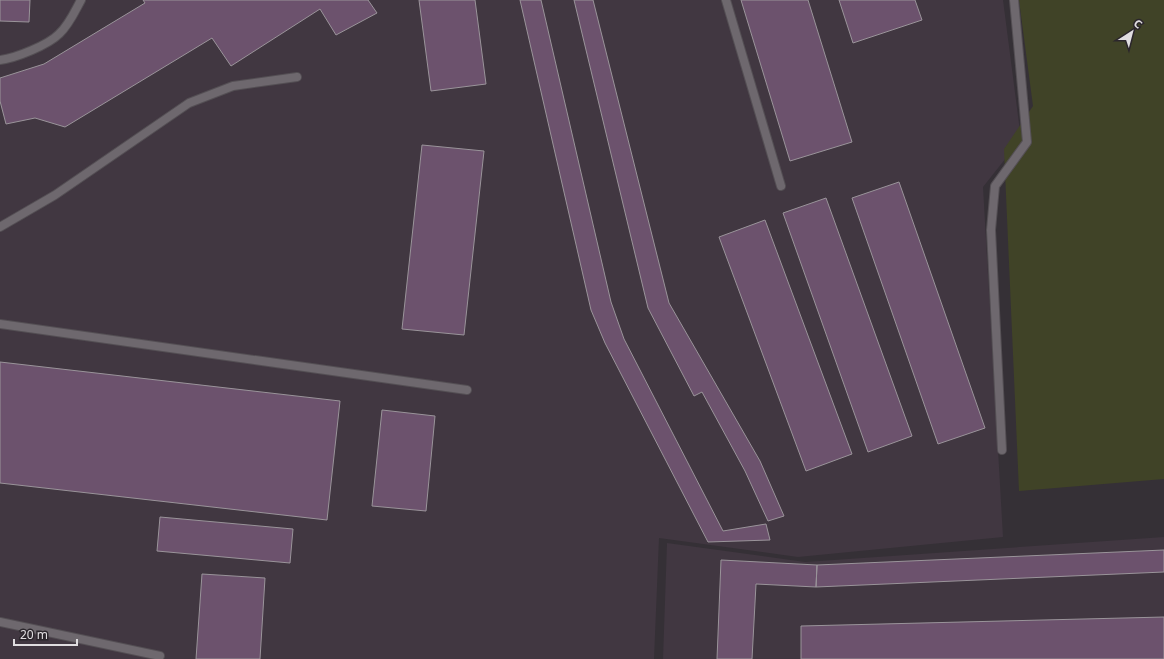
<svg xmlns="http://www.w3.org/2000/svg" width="1164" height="659" viewBox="0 0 1164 659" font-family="'Noto Sans',sans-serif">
<rect width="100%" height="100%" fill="#353036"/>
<path fill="#413741" d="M0 0H1003L1021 139 983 187 1003 537 798 557 659 538 654 659H0Z
M1164 537V659H663L667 543 805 562Z"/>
<path fill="#404327" d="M1019 0H1164V479L1019 491 1004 149 1033 106Z"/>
<path fill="#6c526d" stroke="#9a949a" d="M0 0H30L29 22 0 21Z
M143 0H368L377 13 336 35 320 9 231 66 212 38 65 127 35 118 6 124 0 101V78L44 64 145 3Z
M419 0H475L486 84 431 91Z
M520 0H541L611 302 624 339 723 531 766 524 770 540 708 542 605 343 591 310Z
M574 0H593L669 303 760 461 784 516 768 521 745 471 702 392 694 396 648 308Z
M741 0H808L852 142 790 161Z
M839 0H915L922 20 853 43Z
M422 145 484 151 464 335 402 329Z
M899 182 985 428 938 444 852 198Z
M826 198 912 436 868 452 783 213Z
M765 220 852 454 806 471 719 237Z
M0 362 340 401 327 520 0 483Z
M382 410 435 416 426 511 372 506Z
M160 517 293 529 290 563 157 551Z
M1164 550V572L816 587 817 565Z
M721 560 817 565 816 587 756 584 752 659H717Z
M202 574 265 578 260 659H196Z
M1164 617V659H801V626Z"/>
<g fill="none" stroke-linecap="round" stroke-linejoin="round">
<defs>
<path id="service" d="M726 0 781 186
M0 60C16 58 48 45 59 34 69 25 75 11 81 0
M0 227 55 195 189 103 233 86 297 77
M0 324 467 390
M1002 450 991 230 995 186 1027 142 1014 0
M0 622 160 656"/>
</defs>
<use href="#service" stroke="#544f54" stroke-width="10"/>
<use href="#service" stroke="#6e686e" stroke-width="8"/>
</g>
<g transform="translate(1132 32) rotate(36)" stroke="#2b262c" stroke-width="3" paint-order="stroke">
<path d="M0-3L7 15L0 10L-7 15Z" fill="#e0dde0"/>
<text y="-6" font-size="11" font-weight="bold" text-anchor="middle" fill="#e0dde0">С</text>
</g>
<path d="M14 639v6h63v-6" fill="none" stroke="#e0dde0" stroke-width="2"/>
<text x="20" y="639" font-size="12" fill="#e0dde0" stroke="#2b262c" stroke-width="3" paint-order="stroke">20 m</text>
</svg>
